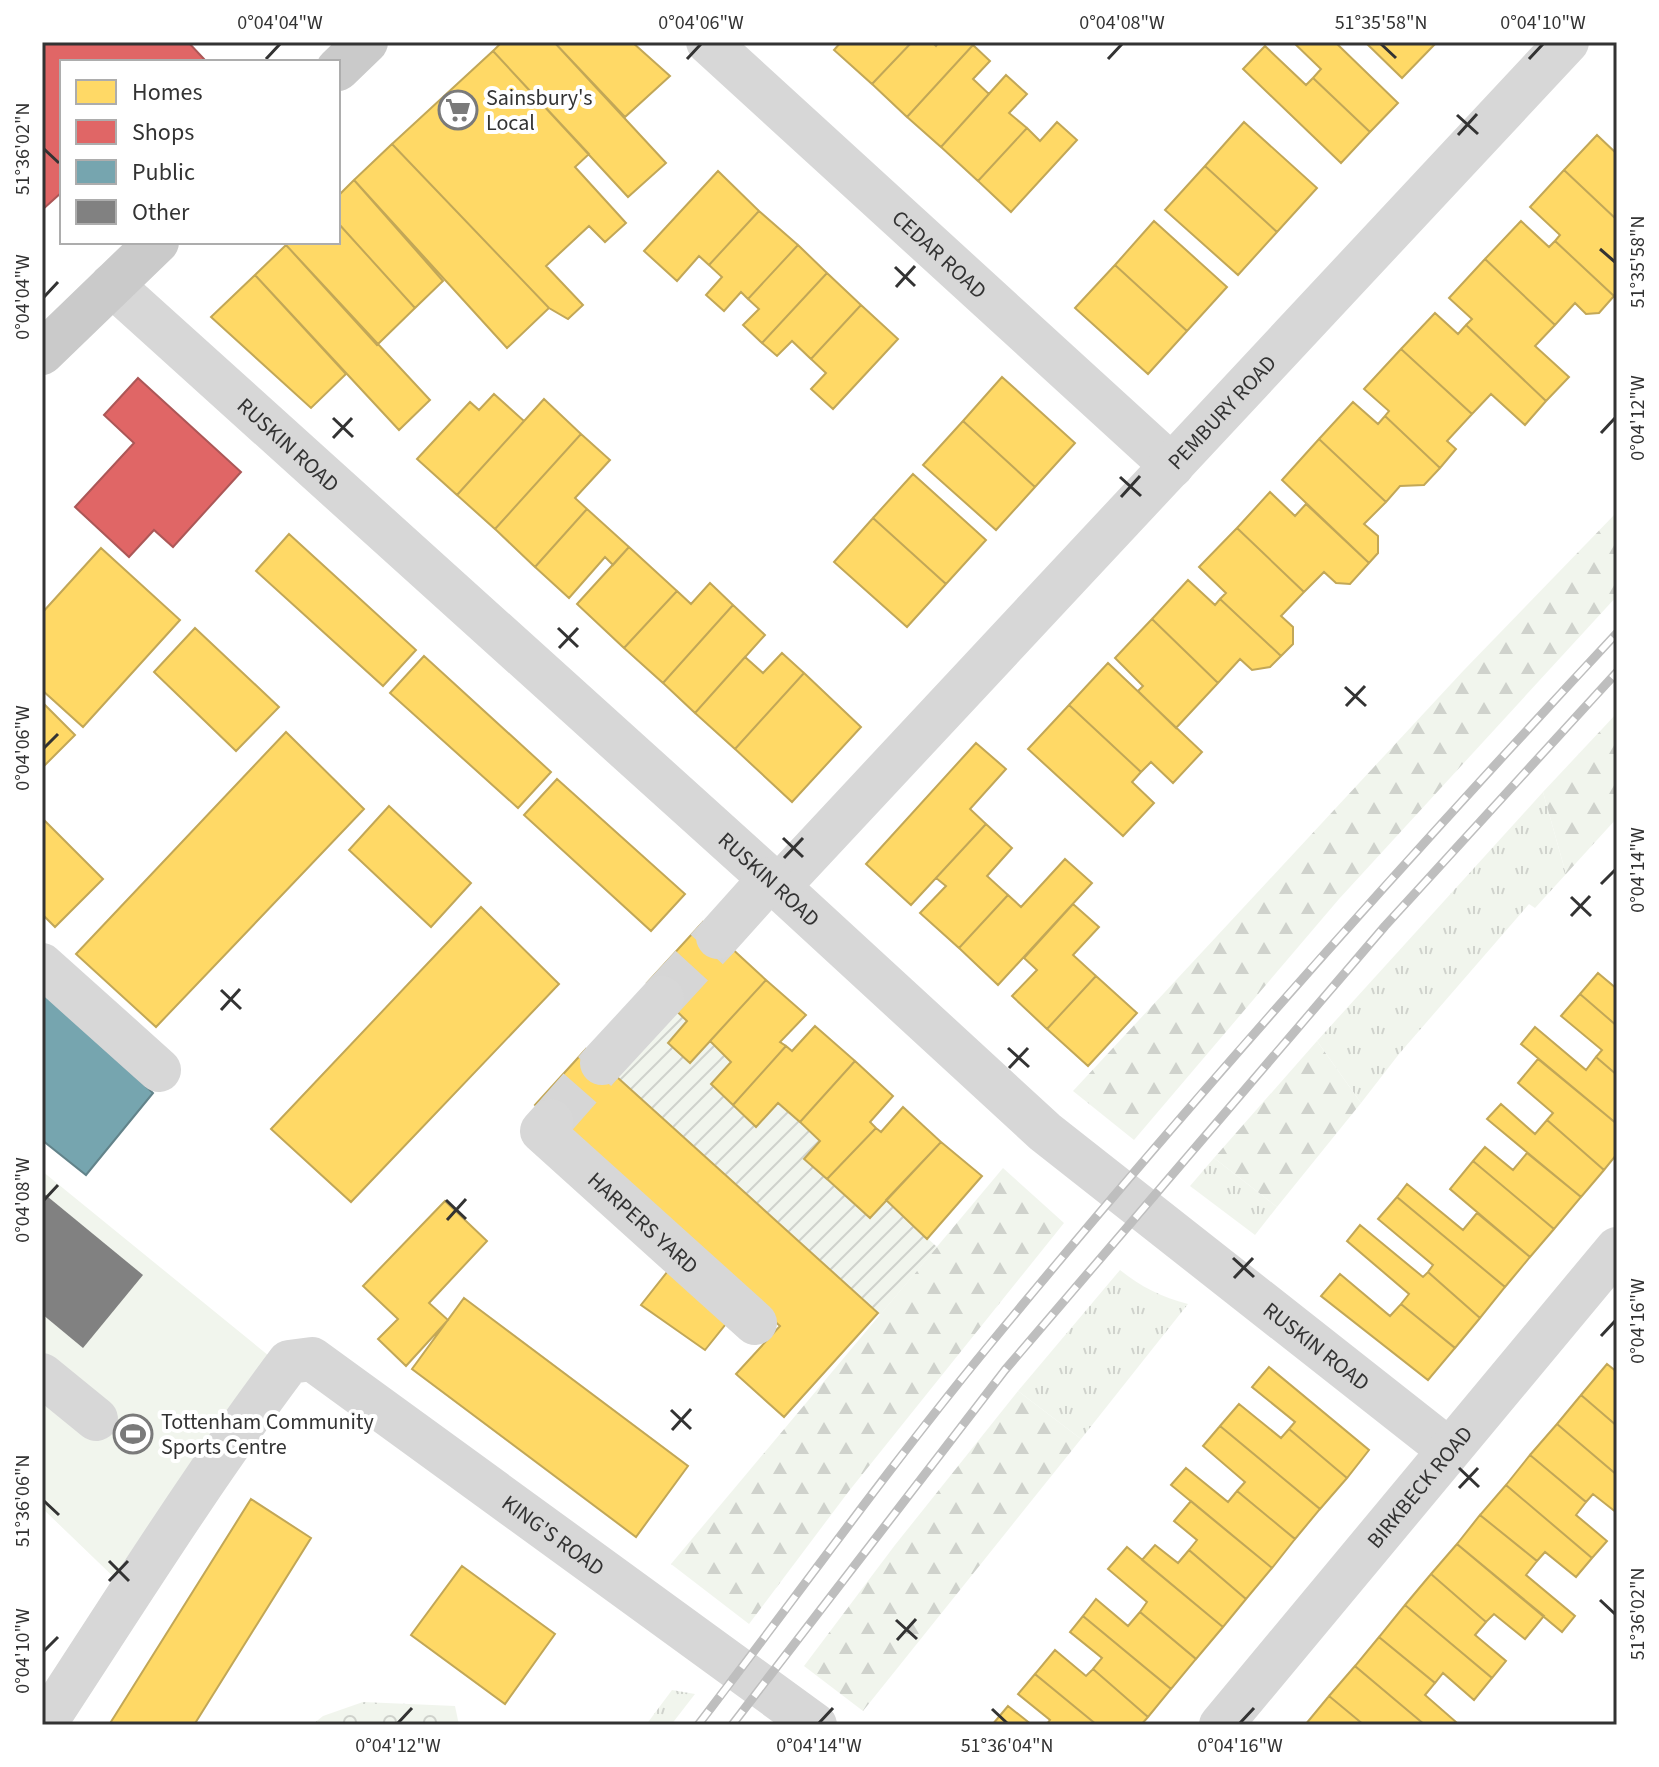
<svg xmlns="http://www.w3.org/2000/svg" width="1659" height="1767" viewBox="0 0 1659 1767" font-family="'Source Sans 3',sans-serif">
<defs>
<pattern id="grass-tufts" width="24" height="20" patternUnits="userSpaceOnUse" patternTransform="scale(2)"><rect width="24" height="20" fill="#f1f5ed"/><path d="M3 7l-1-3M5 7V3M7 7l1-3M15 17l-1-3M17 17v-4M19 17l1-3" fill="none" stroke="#cfd2cc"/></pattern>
<pattern id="forest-firs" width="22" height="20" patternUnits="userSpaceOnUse" patternTransform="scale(2)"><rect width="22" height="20" fill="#f1f5ed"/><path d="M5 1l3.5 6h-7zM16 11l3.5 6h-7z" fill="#cfd2cc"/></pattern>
<pattern id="park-crowns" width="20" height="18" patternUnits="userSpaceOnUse" patternTransform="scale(2)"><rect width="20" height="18" fill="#f1f5ed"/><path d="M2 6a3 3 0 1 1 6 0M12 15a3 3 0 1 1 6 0" fill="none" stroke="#cfd2cc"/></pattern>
<pattern id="garden-furrows" width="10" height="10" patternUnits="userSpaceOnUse" patternTransform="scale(2)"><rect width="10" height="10" fill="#f1f5ed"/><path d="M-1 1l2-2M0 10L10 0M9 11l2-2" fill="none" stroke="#cfd2cc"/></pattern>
</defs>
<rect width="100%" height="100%" fill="#fff"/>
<path fill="url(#grass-tufts)" d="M1543 792 1566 874 1535 908 1529 904 1399 1054 1361 1103 1317 1041Z
M1214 1158 1277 1207 1255 1235 1190 1186Z
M1120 1270C1141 1287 1162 1297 1188 1304L1081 1439 1018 1391Z
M672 1690 695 1694 671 1725H646Z"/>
<path fill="url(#forest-firs)" d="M1617 512V596L1339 899 1134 1140 1073 1091 1464 670Z
M1617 713V818L1566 874 1543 792Z
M1317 1041 1361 1103 1277 1207 1214 1158Z
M1003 1168 1064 1223 849 1491 749 1624 671 1564Z
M1018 1391 1081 1439 863 1711 804 1666 895 1545Z"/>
<path fill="url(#park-crowns)" d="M363 1702 455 1706 459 1725H312L323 1716Z"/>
<path fill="url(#garden-furrows)" d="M671 1006 687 1021 668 1043 690 1062 710 1041 731 1062 711 1084 756 1126 778 1103 820 1141 804 1159 870 1218 886 1200 937 1247 880 1315 613 1074Z"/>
<path fill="#f1f5ed" d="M42 1171 274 1360 123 1586 42 1508Z"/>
<path fill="#ffd966" stroke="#c2a757" stroke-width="2" d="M502 42H554L666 163 628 197 493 51Z
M554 42H632L670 76 625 117Z
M841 42H912L872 84 834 50Z
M912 42H932L936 46 939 42H970L973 45 907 117 872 84Z
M1293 42H1335L1398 103 1370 132 1313 78 1321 69Z
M1365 42H1437L1402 78Z
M973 45 990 61 973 79 989 94 941 147 907 117Z
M1265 46 1306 85 1313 78 1370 132 1341 163 1243 69Z
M493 51 589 154 575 167 626 223 605 242 589 226 546 266 583 305 568 319 549 308 392 144Z
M1006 75 1027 94 1009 113 1027 128 978 181 941 147Z
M1057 122 1077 140 1011 212 978 181 1027 128 1040 141Z
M1244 122 1317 188 1277 232 1205 166Z
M1597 135 1617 154V220L1564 170Z
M392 144 549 308 507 348 354 180Z
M1205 166 1277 232 1238 275 1165 210Z
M1564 170 1617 220V293L1614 296 1555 241 1560 235 1530 207Z
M718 171 759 211 709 265 699 256 677 281 644 251Z
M354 180 443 281 415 308 338 223V196Z
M759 211 798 245 748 299 741 292 724 311 706 295 722 277 709 265Z
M1154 221 1227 287 1187 331 1115 265Z
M1521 221 1549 247 1555 241 1614 296 1599 313 1586 314 1575 303 1555 325 1485 259Z
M338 223 415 308 377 345 286 245 290 242H338Z
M286 245 430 400 399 430 255 275Z
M798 245 827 273 762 343 743 325 759 309 748 299Z
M1485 259 1555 325 1535 346 1569 377 1546 401 1466 325 1472 319 1449 298Z
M1115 265 1187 331 1148 374 1075 308Z
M827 273 861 305 811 359 792 341 777 356 762 343Z
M255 275 346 374 311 408 211 317Z
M861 305 898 339 833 409 811 389 826 373 811 359Z
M1435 313 1458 334 1466 325 1546 401 1525 425 1491 394 1472 414 1401 349Z
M1401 349 1472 414 1447 441 1456 449 1440 468 1385 416 1389 411 1364 389Z
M1002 377 1075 443 1035 487 963 421Z
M494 394 524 421 457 495 417 459 470 402 479 410Z
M544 399 581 434 495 529 457 495Z
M1353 402 1378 424 1385 416 1440 468 1424 485 1400 486 1386 502 1319 439Z
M963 421 1035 487 996 530 923 465Z
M581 434 610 460 575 498 587 509 535 567 495 529Z
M1319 439 1386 502 1364 524 1378 536V553L1369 563 1282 480Z
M913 474 986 540 946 584 873 518Z
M1270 492 1295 516 1306 504 1369 563 1350 584 1336 583 1324 572 1304 592 1237 528Z
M587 509 629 547 613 565 605 557 569 598 535 567Z
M873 518 946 584 907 627 834 562Z
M1237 528 1304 592 1281 616 1293 627V644L1281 656 1220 599 1226 593 1199 567Z
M289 534 416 650 383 686 256 571Z
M629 547 677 591 624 648 577 604Z
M101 548 180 620 83 727 42 690V613Z
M1188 580 1215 605 1220 599 1281 656 1270 667 1252 670 1240 659 1218 683 1152 619Z
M710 583 733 605 663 683 624 648 677 591 691 604Z
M733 605 765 635 695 713 663 683Z
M1152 619 1218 683 1176 728 1138 691 1143 686 1115 658Z
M195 628 279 707 236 751 154 672Z
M782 653 804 673 735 749 695 713 745 657 763 673Z
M424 656 551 772 518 808 390 693Z
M1108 663 1202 752 1173 783 1151 762 1141 772 1069 705Z
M804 673 861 727 792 802 735 749Z
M42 702 75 735 42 768Z
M1069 705 1141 772 1132 782 1154 803 1123 836 1028 749Z
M286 732 364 809 156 1027 76 954Z
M976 743 1006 769 970 809 986 824 911 905 866 864Z
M557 779 685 894 651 931 524 815Z
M389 806 471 883 431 927 349 850Z
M42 818 103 879 55 927 42 914Z
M986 824 1012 848 987 876 1008 895 959 948 920 913 946 886 936 878Z
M1065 859 1092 883 998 985 959 948 1008 895 1021 907Z
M1073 904 1099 927 1073 955 1096 976 1047 1029 1012 996 1037 970 1024 958Z
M481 907 559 984 351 1202 271 1129Z
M703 922 766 980 690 1063 668 1043 687 1021 647 983Z
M1598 973 1617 989V1026L1580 994Z
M1096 976 1137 1013 1088 1066 1047 1029Z
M766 980 806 1015 780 1042 786 1046 733 1105 711 1084 731 1062 710 1041Z
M1580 994 1617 1026V1075L1596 1057 1602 1050 1561 1016Z
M815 1026 855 1061 800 1122 778 1103 756 1127 733 1105 786 1046 792 1051Z
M1535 1027 1586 1070 1596 1057 1617 1075V1124L1521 1044Z
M586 1049 878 1313 784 1417 736 1374 780 1326 535 1105Z
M1538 1059 1617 1124V1154L1604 1170 1547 1120 1553 1113 1518 1083Z
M855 1061 893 1096 870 1122 876 1128 827 1179 804 1159 820 1141 800 1122Z
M1501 1104 1535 1134 1547 1120 1604 1170 1581 1197 1487 1119Z
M903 1107 941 1142 870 1218 827 1179 876 1128 881 1132Z
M941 1142 982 1176 927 1239 886 1200Z
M1485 1147 1513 1170 1527 1153 1581 1197 1554 1229 1473 1161Z
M1473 1161 1554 1229 1530 1257 1450 1189Z
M1407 1184 1463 1230 1477 1213 1530 1257 1505 1287 1397 1197Z
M1397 1197 1505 1287 1480 1318 1428 1272 1433 1265 1378 1219Z
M445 1201 487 1241 429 1303 448 1320 406 1366 378 1339 398 1319 363 1286Z
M1360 1225 1423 1277 1428 1272 1480 1318 1455 1348 1401 1304 1409 1294 1347 1241Z
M675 1262 733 1315 705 1350 641 1305Z
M1340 1274 1390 1316 1401 1304 1455 1348 1428 1380 1321 1296Z
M464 1298 688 1466 636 1537 412 1369Z
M1607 1364 1617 1372V1426L1581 1395Z
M1269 1367 1369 1450 1347 1478 1289 1429 1295 1422 1252 1387Z
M1581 1395 1617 1426V1475L1557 1424Z
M1239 1404 1281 1438 1289 1429 1347 1478 1320 1509 1220 1426Z
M1557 1424 1617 1475V1513L1593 1494 1586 1502 1530 1455Z
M1220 1426 1320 1509 1295 1539 1237 1491 1245 1482 1203 1446Z
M1530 1455 1586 1502 1576 1515 1607 1541 1592 1558 1506 1485Z
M1186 1468 1228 1502 1237 1491 1295 1539 1272 1568 1171 1485Z
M1506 1485 1592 1558 1576 1577 1545 1552 1537 1561 1480 1515Z
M251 1499 311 1538 194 1725H109Z
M1191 1501 1272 1568 1246 1599 1189 1550 1197 1540 1174 1521Z
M1480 1515 1537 1561 1526 1575 1575 1616 1562 1632 1457 1544Z
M1457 1544 1544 1616 1525 1639 1494 1614 1486 1622 1431 1574Z
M1155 1545 1178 1563 1189 1550 1246 1599 1223 1627 1142 1560Z
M1127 1547 1223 1627 1196 1659 1140 1612 1147 1602 1108 1569Z
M462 1566 555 1634 505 1704 411 1635Z
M1431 1574 1486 1622 1475 1635 1506 1661 1492 1678 1405 1605Z
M1096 1599 1128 1626 1140 1612 1196 1659 1171 1689 1083 1616Z
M1405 1605 1492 1678 1474 1700 1443 1673 1435 1683 1379 1637Z
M1083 1616 1171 1689 1148 1717 1093 1669 1102 1658 1070 1632Z
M1379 1637 1435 1683 1425 1695 1456 1722 1453 1725H1425L1355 1666Z
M1055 1650 1086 1676 1093 1669 1148 1717 1141 1725H1097L1035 1674Z
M1355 1666 1425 1725H1364L1329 1696Z
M1035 1674 1097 1725H1046L1050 1720 1018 1694Z
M1329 1696 1364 1725H1305Z
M1008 1706 1032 1725H992Z"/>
<path fill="#e06666" stroke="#ac5757" stroke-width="2" d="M42 42H188L205 60 62 62V192L42 210Z
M138 378 241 472 173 547 154 530 129 557 75 507 134 443 104 415Z"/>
<path fill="#76a5af" stroke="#62838a" stroke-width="2" d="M42 988 153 1093 86 1175 42 1140Z"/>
<path fill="#818181" d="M42 1192 143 1275 83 1348 42 1314Z"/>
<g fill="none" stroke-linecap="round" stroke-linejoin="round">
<path stroke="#d6d6d6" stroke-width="44" stroke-dasharray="44 22" stroke-linecap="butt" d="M662 998 718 937
M551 1121 602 1063"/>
<g stroke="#d7d7d7" stroke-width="44">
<path id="s1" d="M708 42 1172 466"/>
<path id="s2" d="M112 285 770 879 1045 1132 1449 1450"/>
<path id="s3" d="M778 887 1567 42"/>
<path d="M718 937 770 879"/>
<path d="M42 965 159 1070"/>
<path d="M602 1063 662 998"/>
<path id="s4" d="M551 1121 542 1131 755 1323"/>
<path d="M42 1375 96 1419"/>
<path id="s5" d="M44 1725C124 1603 201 1479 289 1362L312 1359 815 1725"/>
<path id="s6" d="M1221 1725 1617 1249"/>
</g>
<path stroke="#cacaca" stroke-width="44" d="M338 69 366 42
M42 353 157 242"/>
<defs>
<path id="rail" d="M698 1725C794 1600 886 1471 986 1349 1188 1103 1400 866 1617 633
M732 1725 1005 1370 1385 926 1617 672"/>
</defs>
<use href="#rail" stroke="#bebebe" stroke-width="9"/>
<use href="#rail" stroke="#fff" stroke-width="6" stroke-dasharray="18" stroke-linecap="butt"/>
</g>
<path fill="none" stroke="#333" stroke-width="3" d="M1381 44 1396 58M266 59 280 44M687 59 701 44M1108 59 1122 44M1529 59 1543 44M1457 115 1478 134M1458 135 1477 114M44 149 59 163M1600 249 1615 262M895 267 915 286M896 287 915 266M44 297 58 282M333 418 353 437M1601 433 1615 418M333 438 352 418M1120 477 1141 496M1121 497 1140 476M558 628 578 647M559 648 578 628M1345 687 1366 706M1346 706 1365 686M44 748 58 734M783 838 803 857M784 858 803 838M1601 884 1615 870M1571 897 1591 916M1571 916 1590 896M221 990 241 1009M221 1010 240 989M1008 1048 1029 1067M1009 1068 1028 1048M44 1200 58 1185M446 1200 466 1219M447 1220 466 1199M1233 1258 1254 1277M1234 1278 1253 1258M1601 1336 1615 1321M671 1410 691 1429M672 1430 691 1409M1459 1468 1479 1487M1459 1488 1478 1468M44 1501 59 1515M109 1561 129 1581M109 1581 128 1561M1600 1600 1615 1614M896 1620 917 1639M897 1640 916 1619M44 1651 58 1637M992 1709 1007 1723M398 1723 412 1708M819 1723 833 1708M1240 1723 1254 1708"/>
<defs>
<symbol id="supermarket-ring" viewBox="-11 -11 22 22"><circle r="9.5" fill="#fff" stroke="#7a7a7a" stroke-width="1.5"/><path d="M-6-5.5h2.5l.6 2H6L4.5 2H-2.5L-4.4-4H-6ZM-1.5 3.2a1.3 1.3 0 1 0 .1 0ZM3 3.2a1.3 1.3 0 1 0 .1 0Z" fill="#7a7a7a"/></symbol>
<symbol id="stadium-ring" viewBox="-11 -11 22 22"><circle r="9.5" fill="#fff" stroke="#7a7a7a" stroke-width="1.5"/><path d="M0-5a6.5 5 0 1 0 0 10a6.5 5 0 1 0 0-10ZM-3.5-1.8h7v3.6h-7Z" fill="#7a7a7a"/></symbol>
</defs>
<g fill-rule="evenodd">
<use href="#supermarket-ring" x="436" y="88" width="44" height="44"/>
<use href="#stadium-ring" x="111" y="1412" width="44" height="44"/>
</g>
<g text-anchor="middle" stroke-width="8" stroke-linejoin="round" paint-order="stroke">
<g font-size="22" fill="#333" stroke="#fff" text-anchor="start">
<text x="486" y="105">Sainsbury's<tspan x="486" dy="25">Local</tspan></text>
<text x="161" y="1429">Tottenham Community<tspan x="161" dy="25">Sports Centre</tspan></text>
</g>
<g font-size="22" fill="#333" stroke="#fff">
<text dy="8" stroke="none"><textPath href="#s1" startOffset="314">CEDAR ROAD</textPath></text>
<text dy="8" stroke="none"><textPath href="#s3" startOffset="650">PEMBURY ROAD</textPath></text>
<text dy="8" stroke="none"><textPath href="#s2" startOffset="238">RUSKIN ROAD</textPath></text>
<text dy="8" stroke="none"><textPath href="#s2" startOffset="886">RUSKIN ROAD</textPath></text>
<text dy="8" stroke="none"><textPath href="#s4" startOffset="150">HARPERS YARD</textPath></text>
<text dy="8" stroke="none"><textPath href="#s2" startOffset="1606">RUSKIN ROAD</textPath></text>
<text dy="8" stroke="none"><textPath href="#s6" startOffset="310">BIRKBECK ROAD</textPath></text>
<text dy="8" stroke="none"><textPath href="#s5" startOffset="760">KING'S ROAD</textPath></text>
</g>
</g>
<rect width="1659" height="1767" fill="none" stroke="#ffffff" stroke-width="88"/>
<rect x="60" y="60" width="280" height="184" fill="#ffffff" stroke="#adadad" stroke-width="2"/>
<rect x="76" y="80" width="40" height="24" fill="#ffd966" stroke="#adadad" stroke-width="2"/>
<text x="132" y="100" font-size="24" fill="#333333">Homes</text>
<rect x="76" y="120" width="40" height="24" fill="#e06666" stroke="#adadad" stroke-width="2"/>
<text x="132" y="140" font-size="24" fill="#333333">Shops</text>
<rect x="76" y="160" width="40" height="24" fill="#76a5af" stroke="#adadad" stroke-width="2"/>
<text x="132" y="180" font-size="24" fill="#333333">Public</text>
<rect x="76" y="200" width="40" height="24" fill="#818181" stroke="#adadad" stroke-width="2"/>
<text x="132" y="220" font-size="24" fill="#333333">Other</text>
<rect x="44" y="44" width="1571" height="1679" fill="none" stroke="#333" stroke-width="3"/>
<g font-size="20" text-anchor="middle" fill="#333">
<text x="280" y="29">0°04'04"W</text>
<text x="701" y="29">0°04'06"W</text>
<text x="1122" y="29">0°04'08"W</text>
<text x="1381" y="29">51°35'58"N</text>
<text x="1543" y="29">0°04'10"W</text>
<text transform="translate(22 149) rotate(-90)" y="7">51°36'02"N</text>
<text transform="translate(1637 262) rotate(-90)" y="7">51°35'58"N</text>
<text transform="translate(22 297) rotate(-90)" y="7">0°04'04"W</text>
<text transform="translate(1637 418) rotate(-90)" y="7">0°04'12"W</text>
<text transform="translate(22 748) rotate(-90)" y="7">0°04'06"W</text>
<text transform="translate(1637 870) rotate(-90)" y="7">0°04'14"W</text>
<text transform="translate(22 1200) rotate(-90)" y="7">0°04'08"W</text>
<text transform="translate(1637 1321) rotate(-90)" y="7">0°04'16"W</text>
<text transform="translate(22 1501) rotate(-90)" y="7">51°36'06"N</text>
<text transform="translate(1637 1614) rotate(-90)" y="7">51°36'02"N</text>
<text transform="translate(22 1651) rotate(-90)" y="7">0°04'10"W</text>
<text x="398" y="1752">0°04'12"W</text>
<text x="819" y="1752">0°04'14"W</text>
<text x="1007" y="1752">51°36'04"N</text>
<text x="1240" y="1752">0°04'16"W</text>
</g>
</svg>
